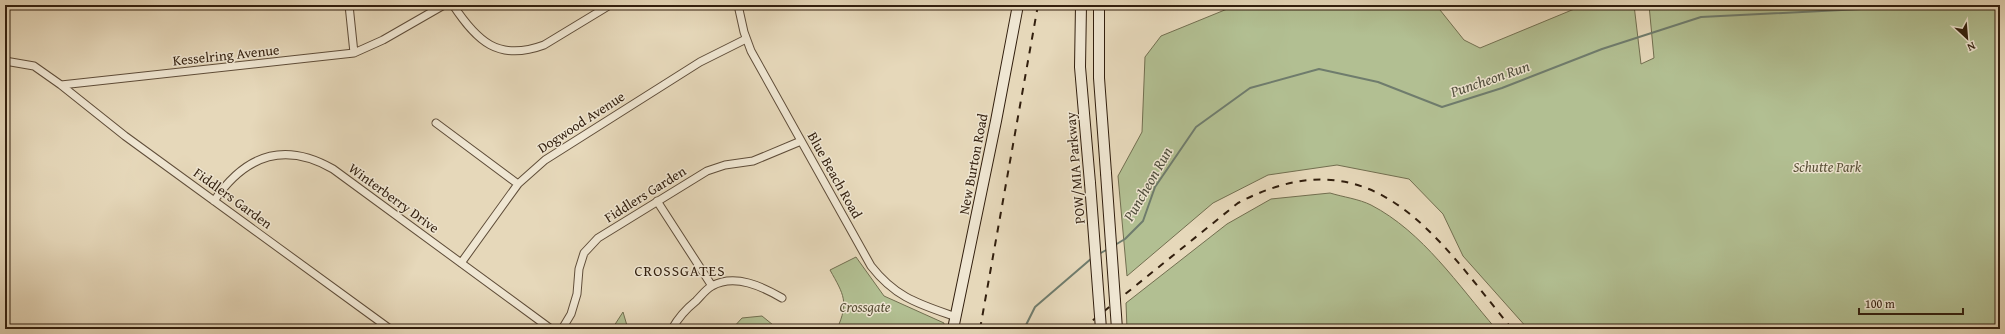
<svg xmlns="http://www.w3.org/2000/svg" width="2005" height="334" viewBox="0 0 2005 334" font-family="'Gentium Book Plus',serif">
<rect width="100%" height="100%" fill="#e6d8ba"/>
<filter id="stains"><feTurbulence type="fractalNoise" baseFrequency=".005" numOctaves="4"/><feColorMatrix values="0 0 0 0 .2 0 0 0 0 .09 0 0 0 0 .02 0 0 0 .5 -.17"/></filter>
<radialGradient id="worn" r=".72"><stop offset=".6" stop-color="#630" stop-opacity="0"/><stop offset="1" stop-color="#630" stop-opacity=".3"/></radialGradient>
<path fill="#b2bf92" stroke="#726f50" d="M1237 5H1436L1464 40 1480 48 1584 5H1634L1641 64 1654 58 1649 5H2000V329H1528L1463 256 1443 214 1409 179 1337 165 1268 175 1213 203 1127 276 1118 176 1142 132 1145 57 1161 36Z
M1330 193C1343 197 1359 199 1371 205 1423 232 1458 285 1496 329H1127L1126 303 1227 224 1271 199Z
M856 257 884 296 944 323 943 329H837C849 302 844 295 830 270Z
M623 312 628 329H612Z
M762 316 778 329H732L742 318Z"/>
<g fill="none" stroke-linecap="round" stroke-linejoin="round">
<path stroke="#6f7c6d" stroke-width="2" d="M1115 245 1125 239 1143 221 1155 187 1196 127 1250 88 1319 69 1378 82 1442 107 1502 88 1602 49 1701 17 1861 9 1886 5
M1099 254 1108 249
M1020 329 1025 327 1035 307 1092 258"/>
<defs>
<path id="street" d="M349 5 354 53
M453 5C477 41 498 62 544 45L610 5
M738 5 744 32 751 51 871 266C896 298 919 304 956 317
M5 61 34 66 61 85 354 53 383 40 444 5
M61 85 125 136 390 329
M436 123 518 184
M214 201C245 155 284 141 333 169L551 329
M657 201 712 286
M461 263 518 184 545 160 700 62 746 39
M562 329 571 314 577 294 579 269 584 253 598 238 707 171 725 165 753 161 801 141
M672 329C678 318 686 309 696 301 701 296 706 289 712 286 735 273 763 287 782 298"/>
<path id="secondary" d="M1081 5 1080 67 1090 183
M1099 5V78L1106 173
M953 329 996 121 1018 5"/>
</defs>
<use href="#street" stroke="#5f4d39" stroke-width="9"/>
<use href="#secondary" stroke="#321f0e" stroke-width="12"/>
<use href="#street" stroke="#efe6d2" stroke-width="7"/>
<use href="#secondary" stroke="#efe6d2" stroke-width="10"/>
<path stroke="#321f0e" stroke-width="2" stroke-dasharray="7 7" stroke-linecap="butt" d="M980 329 1038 5
M1082 329 1238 203C1373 132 1436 236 1512 329"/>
<defs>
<path id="secondary-bridge" d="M1106 173 1117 329
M1090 183 1101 329"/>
</defs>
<use href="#secondary-bridge" stroke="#321f0e" stroke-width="12" stroke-linecap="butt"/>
<use href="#secondary-bridge" stroke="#efe6d2" stroke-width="10"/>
</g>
<g text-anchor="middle" stroke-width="3" stroke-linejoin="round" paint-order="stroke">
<g font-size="14" fill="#321f0e" stroke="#efe6d2">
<text transform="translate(226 55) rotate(-6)" y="5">Kesselring Avenue</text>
<text transform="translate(581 122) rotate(-33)" y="5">Dogwood Avenue</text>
<text transform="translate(973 164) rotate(-79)" y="5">New Burton Road</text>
<text transform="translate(1075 168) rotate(-95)" y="5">POW/MIA Parkway</text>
<text transform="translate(835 175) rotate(61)" y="5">Blue Beach Road</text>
<text transform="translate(645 194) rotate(-32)" y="5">Fiddlers Garden</text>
<text transform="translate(233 198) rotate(36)" y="5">Fiddlers Garden</text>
<text transform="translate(394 198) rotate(36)" y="5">Winterberry Drive</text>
</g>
<g font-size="14" font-style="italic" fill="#584f36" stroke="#efe6d2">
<text x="1827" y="172">Schutte Park</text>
<text x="865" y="312">Crossgate</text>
</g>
<g font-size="15" font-style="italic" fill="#504e3d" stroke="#efe6d2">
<text transform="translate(1490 79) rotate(-19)" y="5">Puncheon Run</text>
<text transform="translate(1148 184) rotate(-60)" y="5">Puncheon Run</text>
</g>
<g font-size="15" letter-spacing="1" fill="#321f0e" stroke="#efe6d2">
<text x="680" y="276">CROSSGATES</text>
</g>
</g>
<rect width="2005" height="334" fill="none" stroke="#e6d8ba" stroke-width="20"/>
<rect x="6" y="6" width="1993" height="322" fill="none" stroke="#321f0e" stroke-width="2"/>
<rect x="10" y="10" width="1985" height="314" fill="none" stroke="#321f0e"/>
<g transform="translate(1967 38) rotate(154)" stroke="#efe6d2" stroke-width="3" paint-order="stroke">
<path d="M0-3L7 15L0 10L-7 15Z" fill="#321f0e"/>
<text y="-6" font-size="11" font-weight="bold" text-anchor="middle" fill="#321f0e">N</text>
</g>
<path d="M1859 308v6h104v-6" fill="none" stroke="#321f0e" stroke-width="2"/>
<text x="1865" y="308" font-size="12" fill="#321f0e" stroke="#efe6d2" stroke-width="3" paint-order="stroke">100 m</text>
<rect width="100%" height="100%" filter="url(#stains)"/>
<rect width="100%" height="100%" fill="url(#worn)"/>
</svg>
